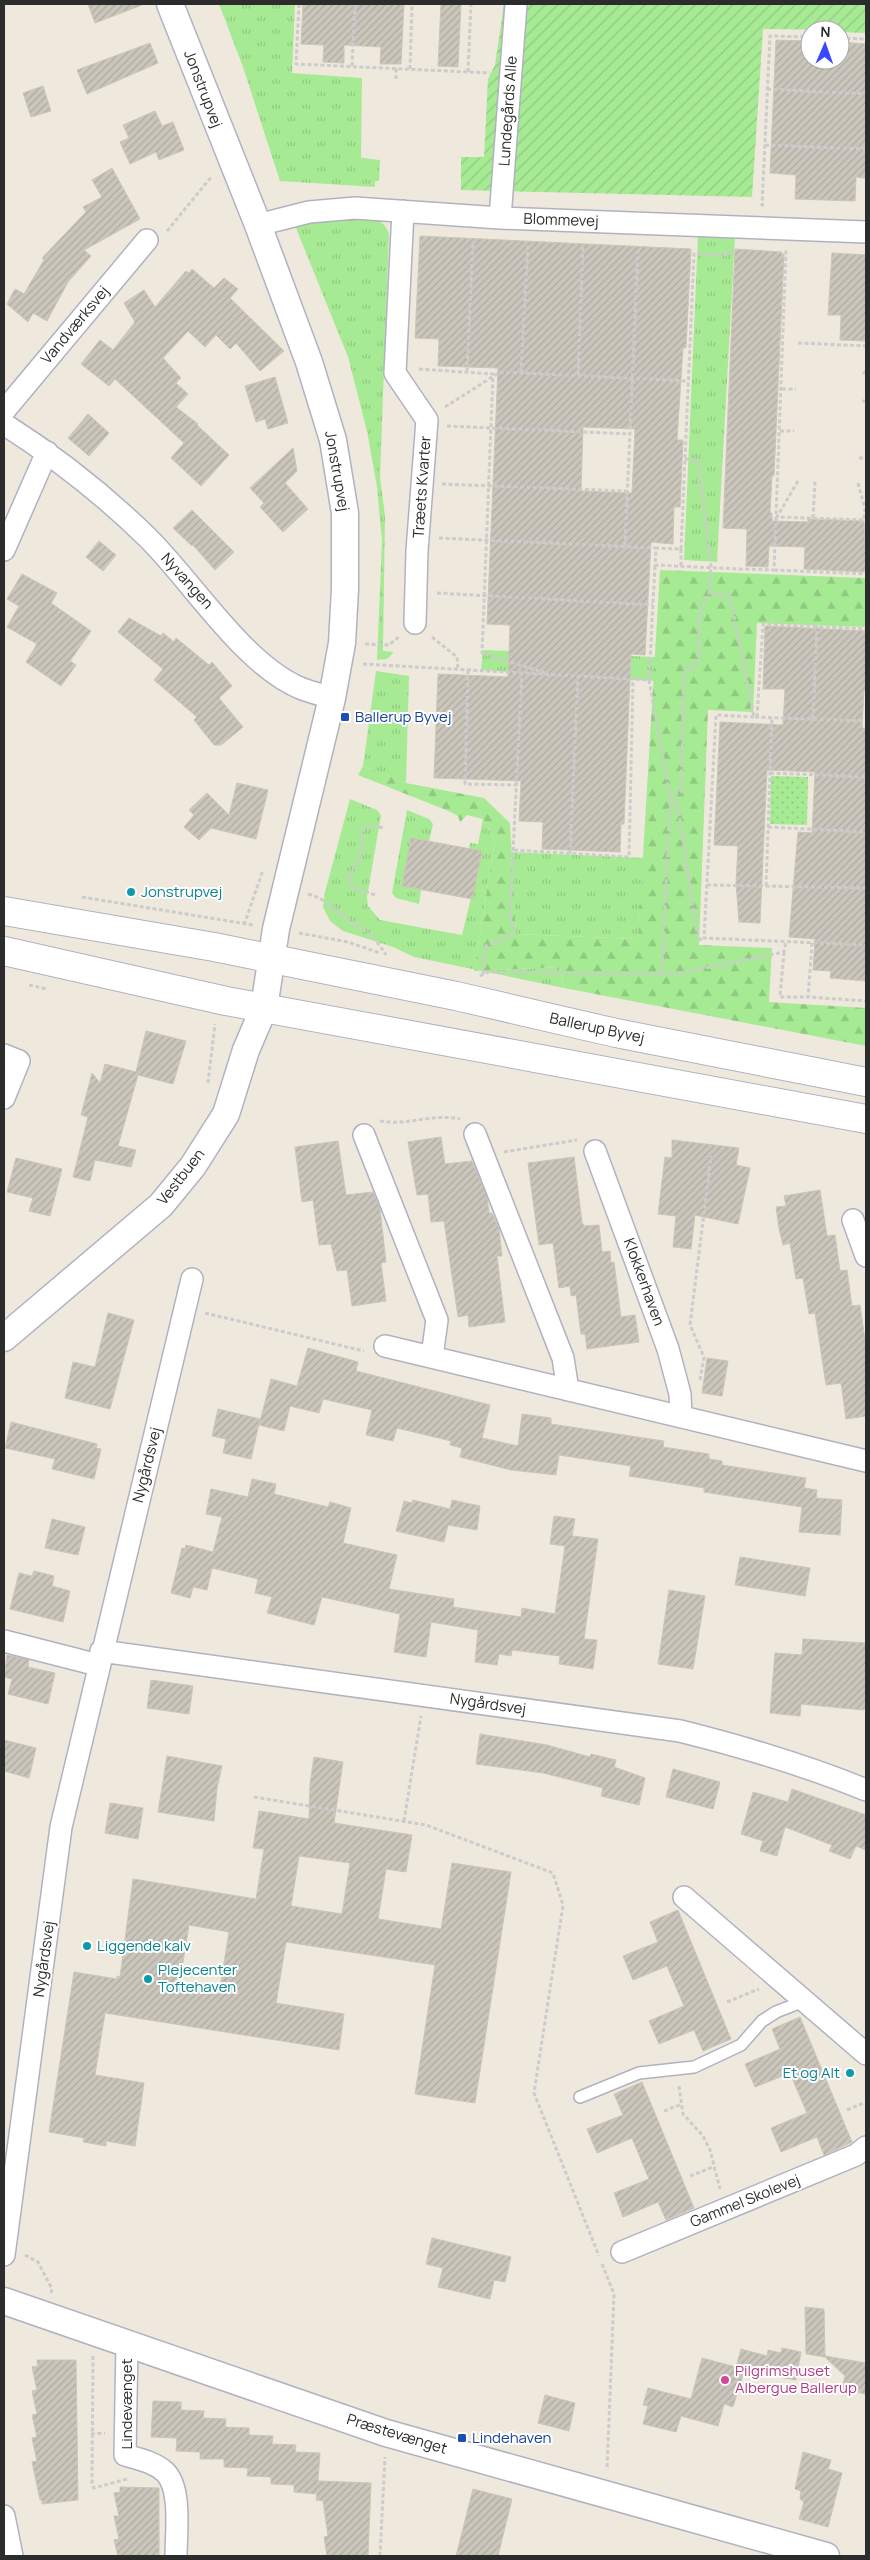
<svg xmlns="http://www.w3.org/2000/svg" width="870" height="2560" viewBox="0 0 870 2560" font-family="Manrope,sans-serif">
<defs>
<pattern id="grass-tufts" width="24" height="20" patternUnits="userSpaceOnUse" patternTransform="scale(1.25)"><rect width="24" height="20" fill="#a7ea94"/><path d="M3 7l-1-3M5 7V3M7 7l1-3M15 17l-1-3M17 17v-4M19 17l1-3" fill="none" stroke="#90c980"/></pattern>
<pattern id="forest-firs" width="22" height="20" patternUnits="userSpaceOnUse" patternTransform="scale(1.25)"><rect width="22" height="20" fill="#a7ea94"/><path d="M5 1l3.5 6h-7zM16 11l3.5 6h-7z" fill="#90c980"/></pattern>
<pattern id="park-dots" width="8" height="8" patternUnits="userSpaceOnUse" patternTransform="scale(1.25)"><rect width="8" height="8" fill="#a7ea94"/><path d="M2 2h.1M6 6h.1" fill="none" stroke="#90c980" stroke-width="1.8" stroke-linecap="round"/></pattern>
<pattern id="garden-furrows" width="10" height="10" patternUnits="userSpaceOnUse" patternTransform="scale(1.25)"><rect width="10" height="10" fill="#a7ea94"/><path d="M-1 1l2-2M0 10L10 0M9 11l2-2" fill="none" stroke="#90c980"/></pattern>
<pattern id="building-hatch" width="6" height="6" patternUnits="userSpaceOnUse" patternTransform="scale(1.25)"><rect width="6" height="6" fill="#cac6bc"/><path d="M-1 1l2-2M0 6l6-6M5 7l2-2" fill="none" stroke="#aeaaa2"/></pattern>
</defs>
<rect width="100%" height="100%" fill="#efe9dd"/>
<path fill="url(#grass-tufts)" d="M219 4H295L292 73 362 78 361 158 380 160 379 181H375V187L280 181 243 67Z
M359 218C374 219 384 218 389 234L380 477 385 516 383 651 394 652 387 659 377 660 382 541 377 487 367 431 348 357 294 223Z
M698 235 735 237 717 562 684 560Z
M483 650 656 657 655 681 481 670Z
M376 671 409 676 406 783 363 766Z
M350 799 377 810 381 815 367 897 368 906 380 920 462 935 482 852 469 849 470 843 478 844 483 819 495 840 474 971 560 967 564 988 414 957 393 947 343 931 330 921 323 907 325 892Z
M407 810 429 819 433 824 429 842 411 838 402 886 421 890 419 904 396 898 392 893Z
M511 852 644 858 638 939 516 934Z"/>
<path fill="url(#forest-firs)" d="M660 570 866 578V627L757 623 753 712 708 710 699 945 772 948 769 1002 866 1008V1046L564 988 560 967 474 971 495 840 483 819 467 815 460 822 458 816 446 810 358 775 363 766 406 783 484 798 510 823 516 934 638 939Z"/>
<path fill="url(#park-dots)" d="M771 776 808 777 807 825 770 824Z"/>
<path fill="url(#garden-furrows)" d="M504 4H866V33L840 32V30L763 29 752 197 461 190V157H484L488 79 495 65Z"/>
<path fill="url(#building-hatch)" stroke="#cbc6b6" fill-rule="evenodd" d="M88 4H142V5L95 23Z
M303 4H404L401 64H380L381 47 344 45V63L323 62 324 45 301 44Z
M441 4H461L458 67 438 66Z
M776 40 810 41V60H840V42L866 44V178L856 177 855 201 795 199 796 175 770 173Z
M150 43 158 63 87 94 77 70Z
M43 86 51 111 31 117 23 93Z
M155 111 162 126 173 122 184 150 159 160 156 152 130 164 120 142 129 138 123 125Z
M112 168 140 219 84 250 91 256 68 282 47 321 33 313 28 322 7 304 15 289 24 294 44 260 42 258 86 212 83 207 102 197 92 180Z
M420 236 691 249 686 348H683L677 440H683L680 507H674L673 544 651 542 645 655 631 654 624 824H621L620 852 542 849 543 822 519 821 521 781 434 778 438 674 508 677 510 625 487 624 498 368 438 366 439 339 415 338ZM583 427 635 429 632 493 581 491Z
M735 249 782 252 781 254H784L774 476H772L770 513H772V521L808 522V519L864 521 866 566 864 572 804 569 805 547 769 546 768 567 746 566 747 529 723 528Z
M832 253 866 255V341L840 340 841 315H828Z
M192 269 214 288 224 278 238 289 230 298 284 351 260 371 236 343 230 349 216 335 205 347 188 331 163 358 181 378 176 383 188 394 176 407 198 424 197 425 229 455 201 486 171 458 184 443 115 379 109 386 81 364 100 340 113 350 135 322 124 303 144 290 155 307 186 271 189 273Z
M275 377 288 423 268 429 265 419 256 422 245 386Z
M88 414 109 433 89 456 68 438Z
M293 448 297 471 285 483 308 509 283 532 260 507 264 503 250 488Z
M192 510 234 552 215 570 193 545 192 546 173 528Z
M99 541 116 555 103 571 86 557Z
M22 574 57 593 51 603 91 631 70 661 76 665 61 686 26 662 37 644 7 627 19 606 7 599Z
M129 618 161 636 163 633 174 642 176 638 209 665 212 662 232 686 219 698 243 727 221 745H214L194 720 197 717 154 680 163 669 118 632Z
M765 626 866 631V690H864L862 728H866V981L830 978 831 971 813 970 815 939 789 937 798 832 812 833 815 772 767 770 760 923 739 922 736 883 738 846 714 845 720 722 783 725 785 689H763Z
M237 783 268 790 256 839 211 828 199 840 184 827 194 815 189 810 207 793 229 815Z
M411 838 482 851 472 899 402 886Z
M146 1031 186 1041 173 1084 138 1075 118 1146 136 1150 131 1167 95 1160 90 1181 73 1177 88 1117 81 1115 92 1073 100 1083 105 1064 136 1072Z
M441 1137 445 1164 472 1161 487 1197 489 1213H492L499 1229 502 1256H497L505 1322 469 1327 468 1315 458 1317 444 1221 431 1222 428 1194 417 1195 408 1142Z
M672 1140 739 1148 736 1165 750 1168 738 1224 695 1215 691 1249 673 1247 676 1216 658 1214 665 1157 672 1158Z
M338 1141 346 1195 373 1192 380 1209 386 1262 381 1263 386 1301 352 1306 347 1270 337 1271 331 1244 319 1245 313 1200 302 1202 295 1147Z
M574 1157 582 1222 584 1226 599 1225 602 1252 610 1251 611 1263 614 1262 621 1317 635 1315 639 1342 587 1349 585 1334H581L576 1295 571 1296 570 1286 559 1288 553 1243 539 1245 528 1163Z
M16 1158 62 1169 50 1216 29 1211 33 1198 7 1192Z
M820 1190 827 1236 835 1235 840 1271 847 1270 852 1306 860 1305 866 1347V1416L846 1419 841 1383 826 1385 815 1313 809 1314 803 1278 796 1279 790 1243 783 1245 779 1229 776 1207 786 1206 784 1196Z
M108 1313 134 1320 110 1409 65 1398 73 1362 95 1367Z
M308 1348 358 1362 356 1371 490 1405 482 1438 518 1446 522 1414 551 1418V1424L664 1441 663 1447 709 1454V1459L722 1461V1465L806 1478 804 1488 817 1490 816 1498 842 1500 840 1535 799 1532 802 1507 704 1492V1488L629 1476 631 1466 559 1455 556 1475 511 1470 460 1457 462 1448 450 1445 451 1441 397 1428 393 1441 366 1435 372 1410 323 1399 319 1413 290 1406 284 1431 259 1425 271 1379 297 1386Z
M707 1358 728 1361 722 1396 702 1393Z
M218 1409 260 1419 251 1459 223 1453 226 1439 212 1436Z
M11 1422 97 1444 96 1448 101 1449 94 1479 52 1469 55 1459 5 1448Z
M252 1479 276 1484 274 1494 328 1507 330 1502 351 1508 343 1543 397 1555 389 1589 454 1599 453 1607 521 1617 522 1608 555 1614 565 1546 550 1544 554 1516 575 1519 572 1536 598 1539 584 1639 597 1640 593 1669 559 1664 560 1656 512 1650 511 1656 499 1654 497 1665 475 1662 478 1630 431 1622 426 1657 394 1652 400 1614 322 1597 314 1625 267 1613 272 1597 255 1593 258 1579 212 1568 207 1590 193 1587 190 1598 171 1593 182 1548 185 1549 186 1545 213 1552 222 1517 206 1514 211 1489 248 1497Z
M413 1500 450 1509 452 1500 480 1506 477 1530 448 1525 444 1542 396 1531 404 1501 412 1503Z
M52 1519 85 1527 78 1555 45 1548Z
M740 1557 810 1568 805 1596 735 1585Z
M34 1571 54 1576 52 1586 70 1591 63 1622 10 1609 19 1573 32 1576Z
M669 1590 705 1596 693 1669 658 1664Z
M803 1639 866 1643V1708L863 1710 801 1704 800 1716 770 1713 775 1653 802 1655Z
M7 1655 29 1660 28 1667 55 1673 48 1704 8 1694 12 1679 4 1677Z
M151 1680 193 1686 189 1714 147 1708Z
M480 1734 547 1745 590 1757 591 1754 616 1760 614 1767 645 1778 639 1805 601 1796 603 1788 543 1773 476 1764Z
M4 1740 36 1748 29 1778 4 1771Z
M167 1756 222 1766 217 1788 214 1821 158 1812Z
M314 1757 343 1762 334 1823 412 1835 406 1872 386 1869 378 1919 441 1929 452 1863 511 1872 475 2103 415 2094 435 1965 286 1942 276 2003 344 2014 339 2050 105 2013 95 2075 144 2083 135 2146 106 2141V2146L83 2142 84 2138 49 2132 74 1972 117 1979V1976L120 1977 133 1879 256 1899 264 1849 253 1848 259 1811 309 1819 310 1784ZM299 1856 350 1863 342 1914 291 1906ZM189 1925 229 1932 219 1994 179 1987Z
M673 1769 720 1782 713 1809 666 1797Z
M792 1789 866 1815V1850L856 1846 850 1859 829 1851 832 1845 785 1827 777 1856 760 1851 763 1841 741 1834 753 1792 788 1802Z
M110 1803 143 1808 138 1839 105 1833Z
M678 1910 731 2039 703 2051 694 2030 659 2044 649 2021 684 2006 667 1966 633 1980 623 1956 658 1942 650 1922Z
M800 2017 852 2142 824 2155 817 2137 781 2152 771 2128 807 2113 790 2073 755 2087 745 2064 780 2049 772 2029Z
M642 2082 694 2208 666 2220 658 2202 623 2217 614 2193 649 2179 632 2138 597 2153 587 2129 623 2115 614 2094Z
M432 2238 511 2257 505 2282 494 2280 490 2299 438 2287 443 2268 426 2264Z
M805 2307 824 2309 825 2356 866 2363V2394L842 2389 845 2376 825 2357 806 2354Z
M782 2348 801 2352 796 2380 744 2371 733 2407 724 2404 718 2426 681 2416 676 2432 643 2424 648 2406 643 2405 648 2388 691 2399 702 2358 736 2367 741 2349 767 2356 768 2350 781 2353Z
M37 2360H76L78 2500 42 2504V2500H40L32 2462 37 2461 32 2438 37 2437 32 2415 37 2414 32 2391 37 2390 32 2367 38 2366Z
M545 2395 575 2403 569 2431 538 2423Z
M153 2401 181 2402V2410L204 2411 203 2418 226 2419 225 2427 249 2428V2435L273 2436 272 2444 296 2445 295 2452 320 2453 318 2481 371 2483 368 2556H327L324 2537 328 2536 323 2501 316 2500 317 2494 294 2492V2485L271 2484V2477L247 2476 248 2468 224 2467V2459H200V2452L176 2451 177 2438 151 2437Z
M803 2452 831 2460 828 2469 842 2473 828 2527 799 2519 804 2502 800 2499 801 2491 795 2489Z
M120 2487 159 2488V2556H118L114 2540 119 2539 114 2516H119L114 2493 120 2492Z
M473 2489 512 2499 498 2556H456Z"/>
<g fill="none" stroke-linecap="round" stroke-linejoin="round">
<defs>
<path id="service" d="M580 2097 639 2073 694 2067 741 2045 762 2021 776 2012 804 2001"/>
<path id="minor" d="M403 211 395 373 427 420 417 551 415 623
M500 218 516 4
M258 225 309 212 355 208 500 218 866 232
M4 411 147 240
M4 424C56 457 103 494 147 537 192 581 242 663 300 688 310 692 322 695 332 698
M4 550 47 452
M4 1055 19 1061 4 1098
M475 1134 563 1358 568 1390
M364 1135 437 1320 432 1356
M595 1151 668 1349 680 1394 681 1417
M853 1220 866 1256
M385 1346 866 1461
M4 1641 98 1665
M101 1651 680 1731C744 1747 805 1765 866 1790
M684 1897 866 2054
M622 2252 856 2155 866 2147
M4 2255 61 1827 192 1279
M127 2343 125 2455C139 2459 154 2462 165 2472 182 2488 176 2534 176 2556
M4 2516 12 2556"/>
<path id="tertiary" d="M4 1338 161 1205 193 1166 226 1114 246 1050 264 1008 276 929 332 698 342 643 345 589V513L333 440 309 362 258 225 170 4
M4 2301 386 2433 826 2556"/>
<path id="secondary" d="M4 911 214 947 456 996 616 1033 866 1082
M4 951 226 1001 866 1119"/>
</defs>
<use href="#service" stroke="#b1b2c1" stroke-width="14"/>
<use href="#minor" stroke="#b1b2c1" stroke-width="24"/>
<use href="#tertiary" stroke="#b1b2c1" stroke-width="29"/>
<use href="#secondary" stroke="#b1b2c1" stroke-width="30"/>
<path stroke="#ccc" stroke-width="3" stroke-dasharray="4 2.5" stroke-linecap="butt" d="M299 4 296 64 490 73
M840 38 866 39
M352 66 355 4
M410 69 412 4
M468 72 471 4
M396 79V68
M767 89 866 94
M765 145 866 149
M764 205H762L770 36 810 37
M167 231 212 176
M798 343 866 346
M419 369 493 374 482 653 549 674
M467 372 473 241
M521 373 528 243
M863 374 866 371
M578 375 583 246
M782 389H796
M862 401H866
M445 407 500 372 688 381
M447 426 630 434
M780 431H794
M859 458H866
M685 459 698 460 711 567 709 593 730 596 754 717 866 721
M798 481 777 517 866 520
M858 483 865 509 864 520
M442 484 627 491
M813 518 815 481
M439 538 656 548
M625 546 638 250
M681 549 694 254 730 255 731 249
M681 566V549L656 548 655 565C695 567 734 569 774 570L786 250
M774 570 866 574
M437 593 653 605
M432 637 457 657 458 669
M365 644 389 645 400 636
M363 664 649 680 655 565
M468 670 465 784 517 785
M649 680 670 797 678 806 698 940 704 938
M754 717 716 715 704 938 866 945
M757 717 763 624 866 629
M813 719 817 626
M770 773 866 777
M768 827 866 832
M514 850 629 857 633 679
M570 854 578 676
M707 885 866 888
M766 886 772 717
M308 894C329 900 330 908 347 919 363 930 376 937 386 955
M375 895 353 887 347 880 359 860 363 829 368 826 385 828
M82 897 253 925
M244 925 263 870
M299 933 348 942 380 953
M812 943 808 997 866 1001
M784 952 780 997H808
M483 974 486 946 515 933 511 923 510 912 522 673
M662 974 670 797 681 792 684 673 699 661V614L709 593
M480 976 488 972 675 974 784 952 786 941
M29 985 47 989
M208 1083 215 1024
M380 1121C407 1126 434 1113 460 1119
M504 1152 577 1140
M205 1313 364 1351
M700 1380 704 1357 690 1325 711 1156
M254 1797 426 1825 553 1873 563 1905 534 2093 599 2256
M404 1821 421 1716
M727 2002 759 1989
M679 2086 683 2114 703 2136 710 2150 720 2189
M847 2110 866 2102
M664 2111 682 2104
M690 2176 713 2167
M25 2255 38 2262 52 2289 51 2293
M602 2264 614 2294 607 2470
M93 2356 92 2483 94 2488 127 2479
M91 2434 105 2433
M380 2556 385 2457"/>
<use href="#service" stroke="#fff" stroke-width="11"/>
<use href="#minor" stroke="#fff" stroke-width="21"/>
<use href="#tertiary" stroke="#fff" stroke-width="26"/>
<use href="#secondary" stroke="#fff" stroke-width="28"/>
</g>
<g fill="#1a4fb4" stroke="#fff" stroke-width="2">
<rect x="340" y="712" width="10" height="10" rx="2.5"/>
<rect x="457" y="2433" width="10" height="10" rx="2.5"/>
</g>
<g fill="#0f9aa8" stroke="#fff" stroke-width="2">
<circle cx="131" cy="892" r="5"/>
<circle cx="87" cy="1946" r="5"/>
<circle cx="148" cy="1979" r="5"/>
<circle cx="850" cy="2073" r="5"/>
</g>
<circle fill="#d1479c" stroke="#fff" stroke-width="2" cx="725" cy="2380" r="5"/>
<g text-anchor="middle" stroke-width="4" stroke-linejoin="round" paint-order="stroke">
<g font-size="15" fill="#2c2c2c" stroke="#fff">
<text transform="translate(203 89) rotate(69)" y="5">Jonstrupvej</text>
<text transform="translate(508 111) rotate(-86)" y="5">Lundegårds Alle</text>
<text transform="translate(561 220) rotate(2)" y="5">Blommevej</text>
<text transform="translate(75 325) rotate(-50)" y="5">Vandværksvej</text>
<text transform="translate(337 471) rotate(80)" y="5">Jonstrupvej</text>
<text transform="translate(422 487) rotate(-86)" y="5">Træets Kvarter</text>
<text transform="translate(187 581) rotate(48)" y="5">Nyvangen</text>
<text transform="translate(597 1028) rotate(12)" y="5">Ballerup Byvej</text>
<text transform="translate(181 1177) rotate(-52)" y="5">Vestbuen</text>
<text transform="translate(644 1282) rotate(70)" y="5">Klokkerhaven</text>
<text transform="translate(147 1465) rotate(-76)" y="5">Nygårdsvej</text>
<text transform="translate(488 1704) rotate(8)" y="5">Nygårdsvej</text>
<text transform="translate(44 1959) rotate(-82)" y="5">Nygårdsvej</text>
<text transform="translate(745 2201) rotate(-22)" y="5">Gammel Skolevej</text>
<text transform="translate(127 2404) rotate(-90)" y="5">Lindevænget</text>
<text transform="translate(397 2434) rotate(17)" y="5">Præstevænget</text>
</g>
<g font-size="15" fill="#164399" stroke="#fff" text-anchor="start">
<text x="355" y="722">Ballerup Byvej</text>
<text x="472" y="2443">Lindehaven</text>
</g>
<g font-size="15" fill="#0d838f" stroke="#fff" text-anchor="start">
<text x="141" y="897">Jonstrupvej</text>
<text x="97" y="1951">Liggende kalv</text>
<text x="158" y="1975">Plejecenter<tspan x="158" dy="17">Toftehaven</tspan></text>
<text x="840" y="2078" text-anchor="end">Et og Alt</text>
</g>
<g font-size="15" fill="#b23c85" stroke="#fff" text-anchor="start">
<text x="735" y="2376">Pilgrimshuset<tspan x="735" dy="17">Albergue Ballerup</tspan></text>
</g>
</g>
<rect width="870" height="2560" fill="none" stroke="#2c2c2c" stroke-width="10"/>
<g transform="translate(825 45) rotate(2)"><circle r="24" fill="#ffffff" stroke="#ababab"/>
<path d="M0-4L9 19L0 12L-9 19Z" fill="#3a47ff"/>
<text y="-8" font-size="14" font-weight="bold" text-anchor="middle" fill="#2c2c2c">N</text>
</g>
</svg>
